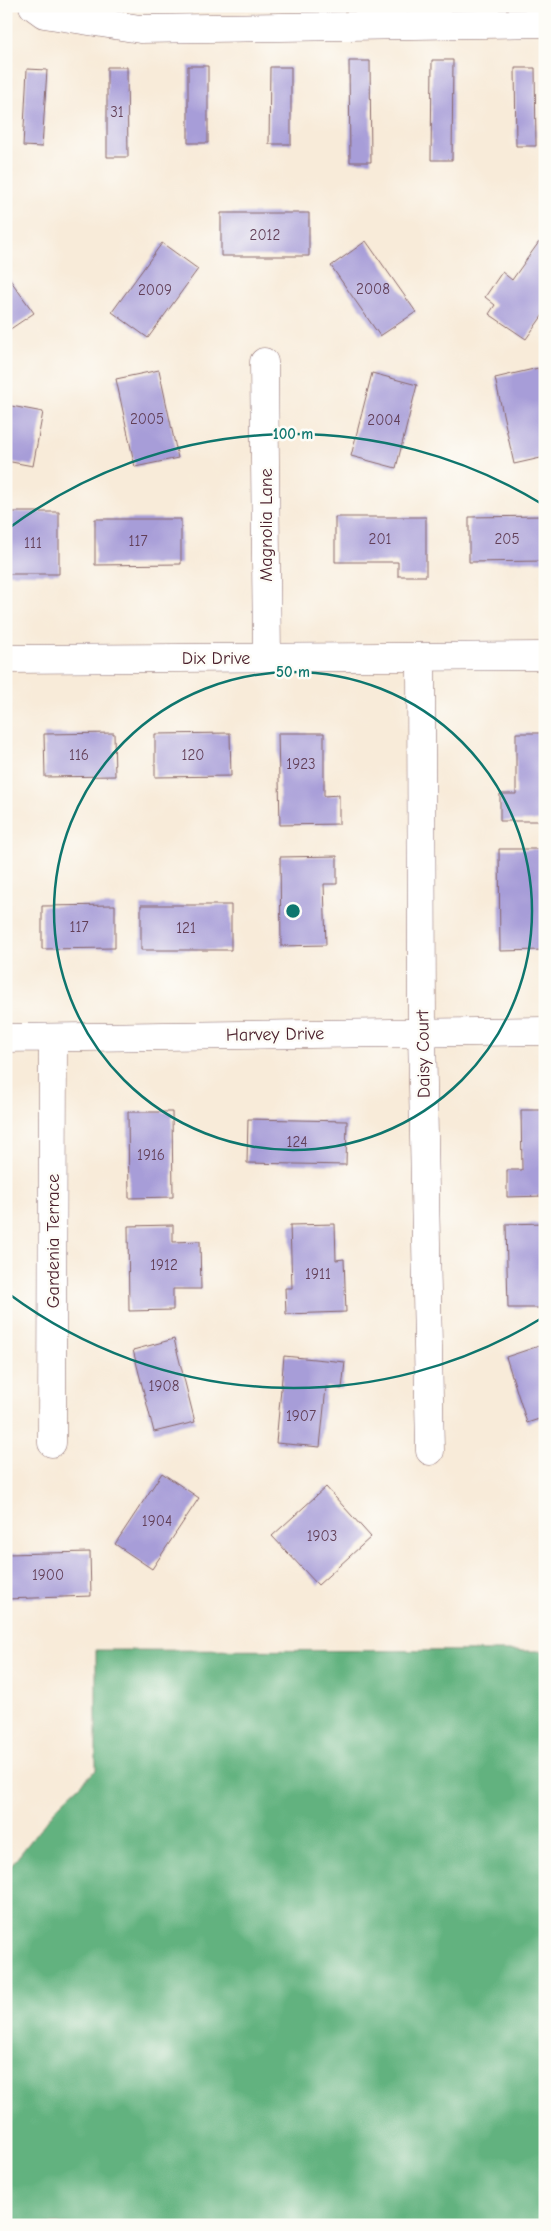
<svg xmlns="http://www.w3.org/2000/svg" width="551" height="2231" viewBox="0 0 551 2231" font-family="'Comic Neue',sans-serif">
<rect width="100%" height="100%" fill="#fdfcf7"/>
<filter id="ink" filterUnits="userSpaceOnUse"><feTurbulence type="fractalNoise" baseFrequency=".02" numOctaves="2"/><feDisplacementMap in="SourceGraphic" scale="10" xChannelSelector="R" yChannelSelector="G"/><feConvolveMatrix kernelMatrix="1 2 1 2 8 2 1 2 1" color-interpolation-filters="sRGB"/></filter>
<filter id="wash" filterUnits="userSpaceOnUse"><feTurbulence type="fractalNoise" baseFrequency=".0096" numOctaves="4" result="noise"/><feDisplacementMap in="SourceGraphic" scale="20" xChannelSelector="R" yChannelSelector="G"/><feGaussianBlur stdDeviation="1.12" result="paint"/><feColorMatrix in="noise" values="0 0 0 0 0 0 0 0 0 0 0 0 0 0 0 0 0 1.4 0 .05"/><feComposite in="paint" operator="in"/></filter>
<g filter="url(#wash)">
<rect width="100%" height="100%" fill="#f8ebd9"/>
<path fill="#62b27f" stroke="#566855" d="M96 1650 545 1651V2225H6V1872L59 1805 96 1770Z"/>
<g id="blocks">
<path fill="#a79dd8" d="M432 60H453L452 160H431Z
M349 61H370L371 162H350Z
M188 66H208V143H188Z
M107 67H127L128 157H107Z
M270 67H291V144H269Z
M515 68H535L536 146H516Z
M27 69 47 70 42 147 23 146Z
M221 213H309V256H221Z
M366 241 416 312 380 336 331 266Z
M539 242 545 246V312L526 339 489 314 495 305 485 297 502 272 512 280Z
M162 243 198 269 148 338 112 312Z
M6 274 34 313 6 332Z
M538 368 545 398V457L514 464 495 378Z
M159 370 178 458 135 467 116 379Z
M372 373 417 385 396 468 351 456Z
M6 405 43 412 33 466 6 461Z
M6 512H59V574H6Z
M545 516V561L469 562V517Z
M335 517H426V576H398V562H335Z
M95 519H181V564L95 565Z
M114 733 115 776 45 777 44 734Z
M230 733 231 776 155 777V734Z
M278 733H324V796L339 795V824L280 825Z
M516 733H545V821H500V794H516Z
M499 849H544L545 950 500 951Z
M337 856V884H324L326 945 281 946 280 857Z
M115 905V948L42 949V906Z
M141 905H231V950H141Z
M521 1110H545V1196L507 1197V1170H522Z
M128 1112H172L173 1197 129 1198Z
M248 1119 347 1121 346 1165 247 1163Z
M545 1223V1308H508L506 1224Z
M335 1224 336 1260 344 1259 346 1312 286 1314 285 1288H292L290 1225Z
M173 1225V1242L200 1241 201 1289H173V1310L129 1311 128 1226Z
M174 1339 195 1422 154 1432 133 1350Z
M545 1344V1417L527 1423 506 1357Z
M284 1356 345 1362 342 1389 326 1387 320 1447 276 1443Z
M162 1473 199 1498 152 1569 115 1544Z
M326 1487 371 1537 318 1585 272 1536Z
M90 1552 91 1596 6 1599V1554Z"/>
</g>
</g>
<g filter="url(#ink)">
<use href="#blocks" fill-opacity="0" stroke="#876668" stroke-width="1"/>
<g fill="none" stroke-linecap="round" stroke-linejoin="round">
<defs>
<path id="minor" d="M33 6 44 14 140 29 545 23
M264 362 267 657
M421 657 422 1032 430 1451
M6 659 545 656
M6 1038 545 1031
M52 1443 53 1038"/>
</defs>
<use href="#minor" stroke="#876668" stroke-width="29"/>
<use href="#minor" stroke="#fff" stroke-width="28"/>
</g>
</g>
<g fill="none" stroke="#0f766e" stroke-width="2.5">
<circle cx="293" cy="911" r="239"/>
<path d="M542 1318A477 477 0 0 1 9 1294M9 528A477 477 0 0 1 542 504"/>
</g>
<g text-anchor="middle" stroke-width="5" stroke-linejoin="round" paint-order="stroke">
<g font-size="15" fill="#613e56">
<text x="117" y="117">31</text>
<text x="265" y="240">2012</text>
<text x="373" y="294">2008</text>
<text x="155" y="295">2009</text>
<text x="147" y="424">2005</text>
<text x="384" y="425">2004</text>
<text x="380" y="544">201</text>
<text x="507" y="544">205</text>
<text x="138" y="546">117</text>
<text x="33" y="548">111</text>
<text x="79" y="760">116</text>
<text x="193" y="760">120</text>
<text x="301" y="769">1923</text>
<text x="79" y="932">117</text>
<text x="186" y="933">121</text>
<text x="297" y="1147">124</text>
<text x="151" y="1160">1916</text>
<text x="164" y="1270">1912</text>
<text x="318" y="1279">1911</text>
<text x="164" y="1391">1908</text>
<text x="301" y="1421">1907</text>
<text x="157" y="1526">1904</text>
<text x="322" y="1541">1903</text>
<text x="48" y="1580">1900</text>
</g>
<g font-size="18" fill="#4a1f2b" stroke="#fdfcf7">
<text transform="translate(266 525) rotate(-90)" y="6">Magnolia Lane</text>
<text x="216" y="664">Dix Drive</text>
<text transform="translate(275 1034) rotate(-1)" y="6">Harvey Drive</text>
<text transform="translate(423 1054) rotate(-91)" y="6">Daisy Court</text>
<text transform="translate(53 1241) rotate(-90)" y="6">Gardenia Terrace</text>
</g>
</g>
<circle cx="293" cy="911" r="8" fill="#0f766e" stroke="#fdfcf7" stroke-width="2.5"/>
<g font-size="15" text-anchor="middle" font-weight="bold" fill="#0f766e" stroke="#fdfcf7" stroke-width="5" stroke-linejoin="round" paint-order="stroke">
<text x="293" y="439">100 m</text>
<text x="293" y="677">50 m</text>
</g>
<rect width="551" height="2231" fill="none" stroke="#fdfcf7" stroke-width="25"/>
</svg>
